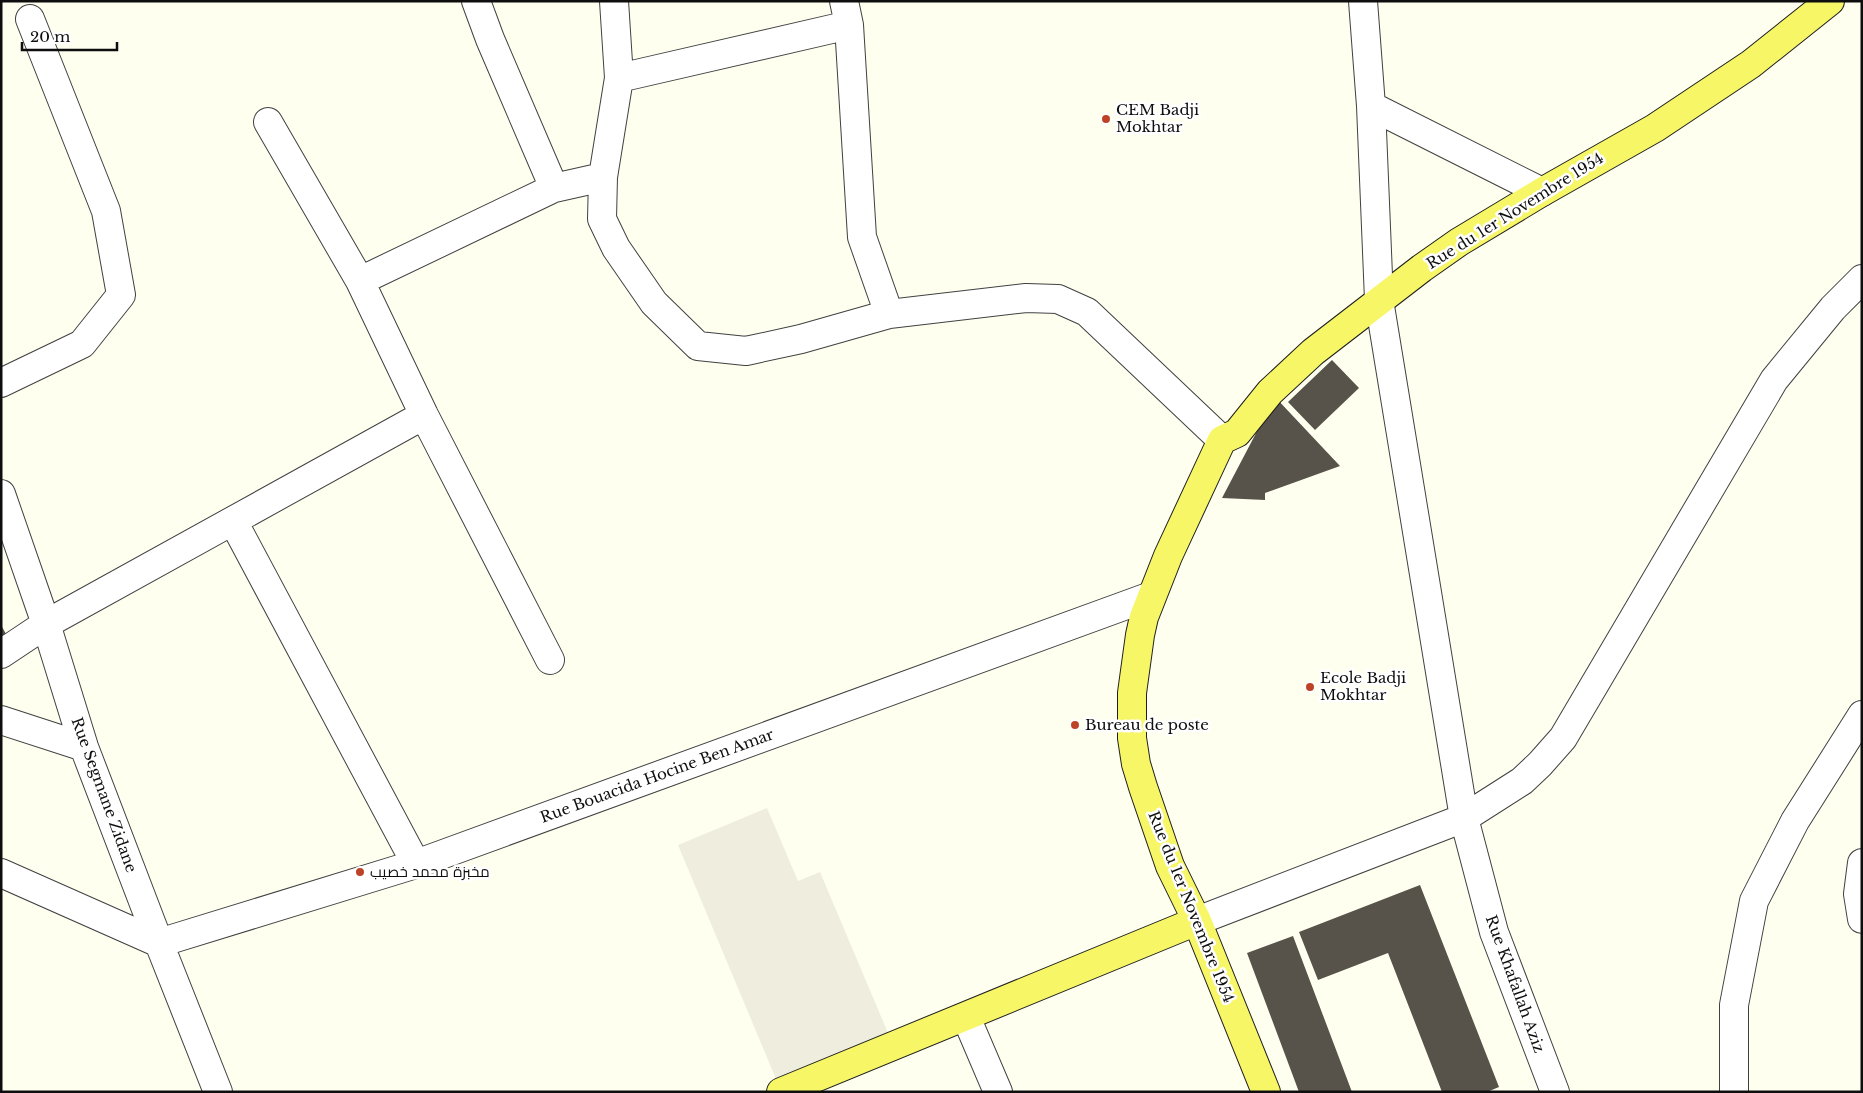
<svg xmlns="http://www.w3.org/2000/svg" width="1863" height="1093" viewBox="0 0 1863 1093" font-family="'Libre Baskerville',Cairo,serif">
<rect width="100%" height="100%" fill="#feffef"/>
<path fill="#efeede" d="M767 808 798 881 820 872 888 1033 776 1079 678 845Z"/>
<path fill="#57524a" d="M1332 360 1359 388 1315 430 1288 402Z
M1275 397 1340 466 1265 493V500L1222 498Z
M1 625 11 643 1 648Z
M1420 885 1499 1087 1487 1092H1442L1388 953 1318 980 1299 932Z
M1293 936 1352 1092H1299L1247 953Z"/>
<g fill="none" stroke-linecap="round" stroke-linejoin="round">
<defs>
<path id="minor" d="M476 1 490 39 554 188
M844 1 849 25 862 237 889 314
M1363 1 1371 106 1379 300 1464 818 1494 932 1555 1092
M619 78 849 25
M1371 106 1542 192
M268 122 360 281 424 415 550 660
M603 177 619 78 614 1
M360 281 554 188 603 177 602 219 616 248 654 303 698 346 746 351 801 339 889 314 1026 298 1058 299 1087 312 1222 440
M1 383 82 344 121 295 106 211 30 19
M1 494 46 624 84 747 159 943 218 1092
M233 521 416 864
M1 654 46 624 424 415
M1 720 84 747
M1862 863 1858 894 1862 919
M1 873 159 943
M1197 921 1464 818 1522 781 1540 764 1563 738 1774 380 1833 308 1862 279
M159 943 416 864 1151 596
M966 1017 998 1092
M1734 1092V1005L1754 901 1795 821 1862 715"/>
<path id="primary" d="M781 1092 1197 921
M1266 1092 1197 921 1170 866 1143 787 1136 764 1132 738V693L1140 635 1144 617 1168 556 1222 440 1237 433 1270 392 1313 352 1422 268 1459 242 1542 192 1655 128 1751 64 1830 1"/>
</defs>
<use href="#minor" stroke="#414141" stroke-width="30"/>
<use href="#primary" stroke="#1f1f1f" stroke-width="30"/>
<use href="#minor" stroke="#fff" stroke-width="28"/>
<use href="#primary" stroke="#f7f667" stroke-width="28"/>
</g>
<g fill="#bd4327" stroke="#fff" stroke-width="2">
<circle cx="1106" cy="119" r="5"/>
<circle cx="1310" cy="687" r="5"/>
<circle cx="1075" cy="725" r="5"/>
<circle cx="360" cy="872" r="5"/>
</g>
<g text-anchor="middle" stroke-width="5" stroke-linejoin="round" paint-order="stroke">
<g font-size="15" fill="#0e0e0e" stroke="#fff" text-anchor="start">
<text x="1116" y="115">CEM Badji<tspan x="1116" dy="17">Mokhtar</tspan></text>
<text x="1320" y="683">Ecole Badji<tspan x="1320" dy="17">Mokhtar</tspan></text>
<text x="1085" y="730">Bureau de poste</text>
<text x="370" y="877">مخبزة محمد خصيب</text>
</g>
<g font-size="15" fill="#0e0e0e" stroke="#fff">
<text transform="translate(1515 211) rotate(-32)" y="5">Rue du 1er Novembre 1954</text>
<text transform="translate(657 776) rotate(-20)" y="5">Rue Bouacida Hocine Ben Amar</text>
<text transform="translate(104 795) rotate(70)" y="5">Rue Segmane Zidane</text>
<text transform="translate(1191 907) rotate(68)" y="5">Rue du 1er Novembre 1954</text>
<text transform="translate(1515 984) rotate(70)" y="5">Rue Khafallah Aziz</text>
</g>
</g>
<rect width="1863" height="1093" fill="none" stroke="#0e0e0e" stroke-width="5"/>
<path d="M22 42v8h95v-8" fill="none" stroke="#0e0e0e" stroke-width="2.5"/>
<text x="30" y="42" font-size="15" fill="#0e0e0e" stroke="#ffffff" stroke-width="4" paint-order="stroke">20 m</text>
</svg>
